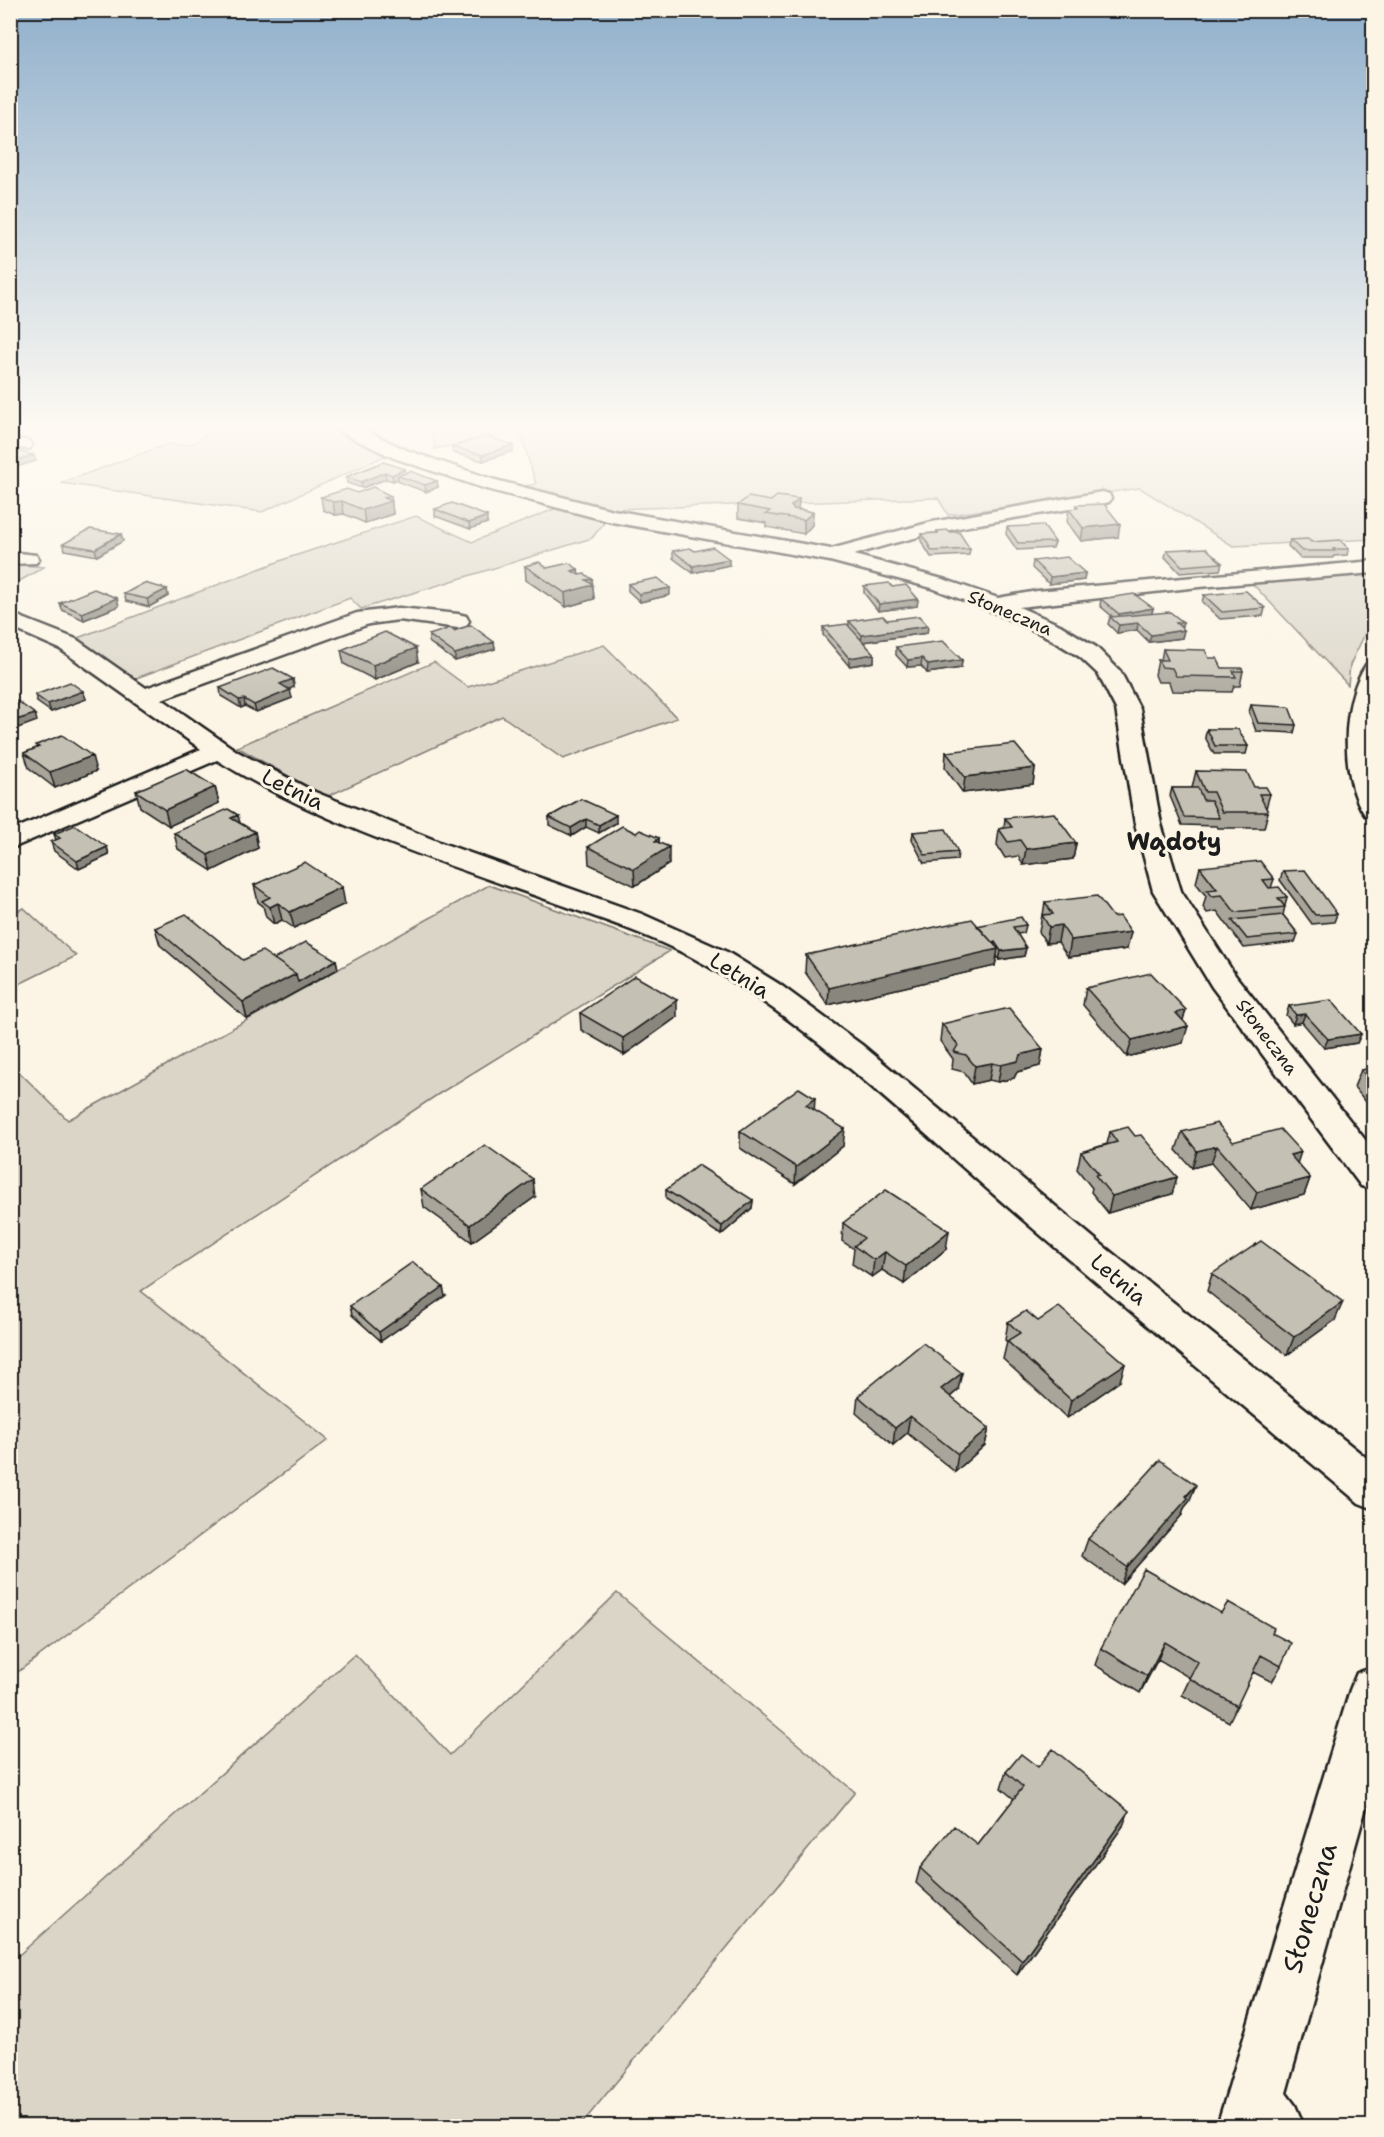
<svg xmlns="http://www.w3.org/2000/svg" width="1384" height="2137" viewBox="0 0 1384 2137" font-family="'Shantell Sans',sans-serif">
<rect width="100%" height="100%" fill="#fcf5e5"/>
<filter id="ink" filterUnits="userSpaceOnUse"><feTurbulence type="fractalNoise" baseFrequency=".0167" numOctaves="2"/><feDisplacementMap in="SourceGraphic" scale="12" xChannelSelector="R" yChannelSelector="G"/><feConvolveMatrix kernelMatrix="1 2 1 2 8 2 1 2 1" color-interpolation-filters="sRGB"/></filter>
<g filter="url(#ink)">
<path fill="#dbd5c8" stroke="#7c7872" stroke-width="1.5" d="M217 425H328L387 455 262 512 61 483 168 444C191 448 201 441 217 425Z
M431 425H521L522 428 573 425H1373V539L1233 546 1140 488 948 515 938 498 614 509 514 488 536 484 520 431 435 449Z
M557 508 607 519 592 538 361 609 350 598 134 679 75 639 288 558 416 516 472 542Z
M11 564 44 567 11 586Z
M1373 569V617L1350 665 1348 685 1249 580Z
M604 645 677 718 563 759 502 716 326 797 237 747 434 662 468 687Z
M489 885 670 951 437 1095 141 1291 328 1440 11 1677 10 1063 68 1120Z
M24 908 76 956 11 988V914Z
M617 1593 855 1792 580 2126H11V1962L355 1654 450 1755Z"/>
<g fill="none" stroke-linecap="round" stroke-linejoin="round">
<defs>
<path id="minor" d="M332 425H354L406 450 495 480 613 510 831 549 932 522 1102 492 1109 494 1111 498 1109 502 1102 504C1018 517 934 529 854 555L946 580 998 598 1037 591 1374 561V573L1199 587 1019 607 1060 625 1096 647 1120 671 1140 709 1161 824 1181 891 1235 975 1374 1151V1190L1361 1186 1212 987 1153 891 1135 824 1116 709 1098 674 1080 657 1044 635 989 610 932 588 830 561 612 522 483 488 394 458 334 429Z
M10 438 29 441 32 445 29 449 10 448Z
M10 552 36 555 39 559 36 563 10 564Z
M399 608 458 614 466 616 469 621 466 626 458 628 399 620 369 624 162 699 238 752 315 792 442 843 642 914 727 952 779 984 862 1045 1096 1240 1374 1464V1509L1359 1503C1239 1402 1118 1302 999 1199 906 1118 815 1029 708 966 658 937 601 919 548 900 438 861 316 822 217 760L10 849V831L201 749 60 649 10 627V613L76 639 146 688 357 613Z
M1374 663 1371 740 1374 817 1365 815C1340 779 1341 701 1366 665Z
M1374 1667V1779L1286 2093 1295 2105 1304 2126H1217L1350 1690 1357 1673Z"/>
</defs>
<use href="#minor" stroke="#1c1c1c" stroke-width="5"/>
<use href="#minor" fill="#fcf5e5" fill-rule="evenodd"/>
</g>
<path fill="#a9a59a" stroke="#1c1c1c" stroke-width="1.5" d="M513 445V451L483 461 453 453 452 447Z
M383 462 406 473 437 481 438 487 426 492 399 482 398 479 393 481 386 479 362 488 347 483 346 477Z
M357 493 391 496 393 514 365 523 344 514 335 515 323 510 321 497Z
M799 499 798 509 813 512 812 525 804 534 766 527V523L738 518V505L771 501Z
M1076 505 1118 537 1081 541 1067 522 1069 509H1075Z
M435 509 487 523 470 529 435 516Z
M1007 527 1055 542 1053 548 1017 550 1006 534Z
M937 531 949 532 970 549 969 555 931 557 921 541 922 534 936 533Z
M121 534 123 541 97 556 65 550 63 544Z
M1290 540 1311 542 1349 549 1347 555 1334 556 1333 558H1300L1288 546Z
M1167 550 1222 563 1220 570 1180 573 1165 557Z
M673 551H695L729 565 693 573 673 558Z
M1033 561 1085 573 1084 580 1049 584 1032 568Z
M525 566 547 568 578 569 579 575 592 579 594 599 566 607 526 580Z
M628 584 670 595 640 602 628 591Z
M864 586 892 587 918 599 917 606 878 611 864 593Z
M167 589 168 596 149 607 126 601 124 594Z
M1204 595 1265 608 1263 616 1220 619 1202 602Z
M1101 599 1153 608 1152 613 1181 628 1184 630 1182 638 1149 642 1137 630 1117 633 1108 624 1110 617H1113L1100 606Z
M60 603 119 606 84 620 62 610Z
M887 620 928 626 927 633 863 642 874 654V662L849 666 823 635V627L849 625V621Z
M429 635 494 642 495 649 455 661 429 642Z
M896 647 962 660 961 668 927 673 921 666 907 667 896 655Z
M1163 649 1209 658 1222 668 1243 671 1240 686H1234L1232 692 1172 691 1169 682H1158L1155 675 1158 660H1161Z
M341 650 418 662 375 680 344 664Z
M293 679 294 687 288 689 292 698 256 712 245 706 241 708 221 696 220 688Z
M83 691 86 699 51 712 37 702 35 695Z
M1251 705 1296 725 1294 733 1256 731 1249 712Z
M1207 729 1248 746 1246 754H1214L1205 737Z
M36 745 96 771 55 788 29 768 24 753 37 748Z
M946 752 1035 768 1033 784 963 793 945 768Z
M1196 771 1254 787 1270 794 1266 808 1268 812 1264 828H1218L1217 826 1182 825 1170 796 1172 788H1192Z
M215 787 219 803 169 826 140 807 136 791Z
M581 799 616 823 599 833 586 827 572 836 549 825V817Z
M1005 818 1076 843 1073 859 1023 865 1018 856 1005 858 997 845 999 829 1004 828Z
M240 823 255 832 258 848 212 871 178 849 174 833Z
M913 832 958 852 957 860 924 863 912 840Z
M636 833 659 838V843L669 864 635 886 589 864 588 847Z
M54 834 107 847 109 855 79 869 54 851 51 842 56 840Z
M1200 867 1274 879 1271 888 1287 897 1283 915 1298 934 1295 942 1244 948 1217 911 1207 913 1203 907 1206 896 1196 883Z
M1283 871 1337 914 1334 922 1312 924 1280 880Z
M254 885 345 904 294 928 282 920 274 924 266 917 263 906 258 902Z
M1045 902 1127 949 1068 957 1058 942 1046 943 1039 932 1042 915H1043Z
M1026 925 1024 933 1017 934 1026 948 1024 956 999 960 997 956 995 966 828 1005 805 972 806 955 977 926Z
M155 928 243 960 274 959 336 960 338 969 247 1019 160 945Z
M1086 988 1183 1021V1043L1127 1057 1083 1005Z
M1289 1006 1361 1034 1357 1043 1324 1048 1302 1022 1293 1024 1286 1015Z
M580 1013 677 1017 624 1055 581 1030Z
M942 1024 1043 1049 1040 1066 1017 1072 1014 1078 998 1082 989 1080 972 1084 964 1072 952 1069 953 1059 940 1041Z
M1374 1068V1112L1354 1087 1361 1070Z
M814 1110 843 1146 795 1184 740 1148V1131Z
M1110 1132 1135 1136 1177 1177 1172 1194 1108 1213 1091 1192 1092 1188 1077 1169 1081 1152 1107 1144Z
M1182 1132 1233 1142 1297 1163 1310 1178 1304 1195 1251 1210 1211 1163 1192 1168 1176 1150Z
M421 1189 535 1197 472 1242 424 1207Z
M666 1190 753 1200 752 1208 721 1235 666 1199Z
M843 1223 946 1249 904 1284 882 1270 872 1277 852 1264 854 1249 842 1241Z
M1212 1274 1335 1320 1287 1355 1207 1291Z
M445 1296 381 1341 352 1315 350 1306Z
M1008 1322 1120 1381 1067 1418 1003 1359 1007 1342 1005 1340Z
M958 1390 950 1397 989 1428 985 1445 955 1472 907 1433 893 1445 856 1413 858 1396Z
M1189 1502 1184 1508 1182 1515 1121 1584 1082 1556 1088 1539Z
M1221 1613 1272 1633 1281 1666 1272 1682 1253 1672 1229 1722 1182 1695 1190 1678 1158 1659 1140 1693 1095 1665 1101 1648Z
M1038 1767 1123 1826 1017 1975 916 1883 920 1868 978 1845 1014 1799 1001 1788 1006 1772Z"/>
<path fill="#89867d" stroke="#1c1c1c" stroke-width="1.5" d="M513 445V451L483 461V455Z
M34 455 36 461 10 469V462Z
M405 469 406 476H398V479L393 481 392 475Z
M385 472 386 479 362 488 361 482Z
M437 481 438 487 426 492 425 485Z
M391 496 393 514 365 523 363 510 384 498Z
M799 499 798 512 791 506Z
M342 501 344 514 335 515 333 502Z
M813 512 812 525 804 534V520Z
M487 516V523L470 529 469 523Z
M1120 524 1118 537 1081 541 1083 528Z
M121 534 123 541 97 556 95 549Z
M729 559V565L693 573V566Z
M578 569 579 583 572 571Z
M1085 573 1084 580 1049 584 1050 577Z
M592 579 594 599 566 607 565 593 586 580Z
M670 588V595L640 602 639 594Z
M167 589 168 596 149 607 147 599Z
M117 598 119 606 84 620 82 613Z
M918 599 917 606 878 611 879 604Z
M1153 608 1151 616 1118 621 1119 614Z
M1183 622 1181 630 1176 623Z
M1138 623 1137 630 1117 633 1119 625Z
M928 626 927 633 861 642 862 635Z
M1184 630 1182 638 1149 642 1151 635Z
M494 642 495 649 455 661V654Z
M416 648 418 662 375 680 373 665Z
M874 654V662L849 666V658Z
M922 658 921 666 907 667 908 660Z
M962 660 961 668 927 673 928 665Z
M293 679 294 687 282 692 280 684Z
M290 690 292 698 256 712 254 705Z
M83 691 86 699 51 712 48 704Z
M244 699 245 706 241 708 239 700Z
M35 714 37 721 10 731V722Z
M92 756 96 771 55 788 50 772Z
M1035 768 1033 784 963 793 965 777Z
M215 787 219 803 169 826 165 810Z
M238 815 242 831 231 818Z
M616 815V823L599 833V825Z
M586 819V827L572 836 571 828Z
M255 832 258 848 212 871 208 855Z
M659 838V853L669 847V864L635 886 634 869 655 841Z
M1076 843 1073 859 1023 865 1026 849Z
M107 847 109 855 79 869 77 861Z
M342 887 345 904 294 928 290 912Z
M278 903 282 920 274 924 270 907Z
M1061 925 1058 942 1046 943 1049 927Z
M1131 932 1127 949 1068 957 1071 940Z
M995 942 994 950 998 949 995 966 828 1005 829 988Z
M1026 948 1024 956 999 960 1001 951Z
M336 960 338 969 247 1019 243 1002 296 974Z
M677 1000V1017L624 1055 623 1038Z
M1186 1010 1181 1027 1176 1013Z
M1305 1014 1302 1022 1293 1024 1296 1015Z
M1188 1026 1183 1043 1127 1057 1132 1040Z
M1361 1034 1357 1043 1324 1048 1328 1039Z
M1043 1049 1040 1066 1017 1072 1014 1078 998 1082 1001 1065 1020 1055Z
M992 1063 989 1080 972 1084 975 1066Z
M815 1098 814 1115 806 1105Z
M845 1129 843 1146 795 1184 796 1167Z
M1217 1146 1211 1163 1192 1168 1197 1151Z
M1301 1152 1295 1170 1290 1155Z
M1177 1177 1172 1194 1108 1213 1112 1196Z
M1310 1178 1304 1195 1251 1210 1257 1192Z
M533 1179 535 1197 472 1242 470 1225Z
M753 1200 752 1208 721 1235 722 1226Z
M949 1231 946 1249 904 1284 906 1266Z
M885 1252 882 1270 872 1277 874 1260Z
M443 1287 445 1296 381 1341 379 1332Z
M1343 1302 1335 1320 1287 1355 1294 1337Z
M1125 1364 1120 1381 1067 1418 1071 1400Z
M962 1373 958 1390 938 1407 941 1389Z
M910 1416 907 1433 893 1445 895 1428Z
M989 1428 985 1445 955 1472 958 1454Z
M1196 1485 1189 1502 1184 1508 1182 1515 1121 1584 1127 1567Z
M1165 1642 1158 1659 1140 1693 1147 1676Z
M1129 1811 1123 1826 1017 1975 1022 1961Z"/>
<path fill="#c4c0b3" stroke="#1c1c1c" stroke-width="1.5" d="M487 436 513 445 483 455 452 447Z
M10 450 34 455 10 462Z
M383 462 405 469 392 475 385 472 361 482 346 477Z
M410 471 437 481 425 485 398 476Z
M373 487 391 496 384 498 391 501 363 510 342 501 333 502 321 497 347 489 357 493Z
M777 496 799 499 791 506 793 509 813 512 804 520 766 514 770 511 738 505 748 497 771 501Z
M452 503 487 516 469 523 435 509Z
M1104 504 1120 524 1083 528 1069 509 1078 508 1076 505Z
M1043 525 1055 542 1018 543 1007 527Z
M90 529 121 534 95 549 63 544Z
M948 530 949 532H959L970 549 932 551 922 534 938 533 937 531Z
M1308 539 1311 542 1340 540 1349 549H1333L1335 551H1302L1290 540Z
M713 547 729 559 693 566 673 551 690 548 695 551Z
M1206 548 1222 563 1182 566 1167 550Z
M1067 557 1085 573 1050 577 1033 561Z
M539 562 547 568 569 563 578 569 572 571 579 575 585 574 592 579 586 580 593 585 565 593 525 566Z
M658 578 670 588 639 594 628 584Z
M144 583 167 589 147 599 124 594Z
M889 583 892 587 906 585 918 599 879 604 864 586Z
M94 589 117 598 82 613 60 603Z
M1246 591 1265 608 1222 612 1204 595Z
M1134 594 1153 608 1119 614 1101 599Z
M1170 612 1183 622 1176 623 1184 630 1151 635 1138 623 1119 625 1110 617Z
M883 616 887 620 919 616 928 626 862 635 849 621Z
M847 624 874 654 849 658 823 627Z
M471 625 494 642 455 654 429 635 450 628 454 631Z
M385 632 416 648 373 665 341 650Z
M943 641 962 660 928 665 922 658 908 660 896 647Z
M1163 649 1205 650 1209 658H1217L1222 668H1242L1243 671H1233L1236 677 1176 676 1172 668 1162 667 1158 660H1168Z
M273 668 293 679 280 684 290 690 254 705 244 699 239 700 220 688Z
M70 682 83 691 48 704 35 695Z
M17 701 35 714 10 722V703Z
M1251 705 1289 707 1296 725 1258 723Z
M1207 729H1238L1248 746H1215Z
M62 735 92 756 50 772 24 753 39 747 36 745Z
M1015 744 1035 768 965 777 946 752Z
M186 769 215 787 165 810 136 791Z
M1196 771 1247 772 1254 787H1266L1270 794H1259L1268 812H1222L1213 792H1205Z
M1172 788H1198L1203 800H1211L1219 818 1184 817Z
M581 799 616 815 599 825 586 819 571 828 549 817Z
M228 809 238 815 231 818 255 832 208 855 174 833Z
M1054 813 1076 843 1026 849 1020 840 1008 842 999 829 1012 827 1005 818Z
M75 825 107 847 77 861 51 842 60 838 54 834Z
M622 826 636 833 640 830 659 838 655 841 669 847 634 869 588 847Z
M946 829 958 852 925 855 913 832Z
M1260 861 1274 879 1263 880 1269 888 1279 887 1287 897 1278 898 1285 907 1235 912 1222 895 1212 896 1207 890 1217 889 1200 867Z
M305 862 342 887 290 912 278 903 270 907 262 901 270 897 254 885Z
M1305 870 1337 914 1315 915 1283 871Z
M1097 896 1113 917 1120 916 1131 932 1071 940 1061 925 1049 927 1042 915 1053 914 1045 902Z
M186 914 243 960 262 951 296 974 243 1002 155 928Z
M1283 915 1298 934 1247 939 1232 920Z
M1021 917 1026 925 1013 927 1026 948 1001 951 995 942 993 943 977 926Z
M972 919 998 949 829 988 806 955Z
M306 942 336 960 298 982 296 974 274 959Z
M1151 973 1186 1010 1176 1013 1188 1026 1132 1040 1086 988Z
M635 976 677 1000 623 1038 580 1013Z
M1331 1000 1361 1034 1328 1039 1305 1014 1296 1015 1289 1006Z
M1009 1008 1043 1049 1020 1055 1018 1061 1001 1065 992 1063 975 1066 966 1055 954 1052 958 1045 942 1024Z
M1374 1068V1086L1361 1070Z
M799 1088 815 1098 806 1105 845 1129 796 1167 740 1131Z
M1217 1123 1233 1142 1280 1129 1301 1152 1290 1155 1310 1178 1257 1192 1217 1146 1197 1151 1182 1132Z
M1128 1127 1135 1136 1141 1135 1177 1177 1112 1196 1095 1175 1099 1174 1081 1152 1117 1142 1110 1132Z
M485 1145 533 1179 470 1225 421 1189Z
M698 1165 753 1200 722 1226 666 1190Z
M886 1190 949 1231 906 1266 885 1252 874 1260 854 1246 864 1238 843 1223Z
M1261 1241 1343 1302 1294 1337 1212 1274Z
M413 1262 443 1287 379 1332 350 1306Z
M1059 1307 1125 1364 1071 1400 1007 1341 1020 1333 1008 1322 1026 1311 1038 1321Z
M923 1343 962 1373 941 1389 989 1428 958 1454 910 1416 895 1428 858 1396Z
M1160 1460 1196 1485 1186 1496 1188 1498 1127 1567 1088 1539Z
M1144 1569 1221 1613 1228 1602 1274 1628 1272 1633 1291 1643 1281 1666 1261 1655 1237 1706 1189 1678 1198 1662 1165 1642 1147 1676 1101 1648Z
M1053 1749 1129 1811 1022 1961 920 1868 954 1826 978 1845 1023 1787 1006 1772 1021 1754 1038 1767Z"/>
</g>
<linearGradient id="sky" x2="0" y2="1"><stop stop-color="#91b0cc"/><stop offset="0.59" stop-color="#fefaf3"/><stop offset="1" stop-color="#fefaf3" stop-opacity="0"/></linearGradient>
<rect width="1384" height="724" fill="url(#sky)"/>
<g text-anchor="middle" stroke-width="6" stroke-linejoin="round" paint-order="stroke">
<g font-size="18" fill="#1c1c1c" stroke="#fcf5e5">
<text transform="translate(1010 613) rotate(23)" y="6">Słoneczna</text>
<text transform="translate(1267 1037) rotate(53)" y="6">Słoneczna</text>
</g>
<g font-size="22" fill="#1c1c1c" stroke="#fcf5e5">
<text transform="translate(293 789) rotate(26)" y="8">Letnia</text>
<text transform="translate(740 975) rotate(32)" y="8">Letnia</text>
<text transform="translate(1119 1279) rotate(40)" y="8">Letnia</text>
</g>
<g font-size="24" font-weight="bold" fill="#1c1c1c" stroke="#fcf5e5">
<text x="1174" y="850">Wądoły</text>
</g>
<g font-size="27" fill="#1c1c1c" stroke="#fcf5e5">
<text transform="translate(1310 1908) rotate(-74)" y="9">Słoneczna</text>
</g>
</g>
<rect width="1384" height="2137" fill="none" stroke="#fcf5e5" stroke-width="36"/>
<rect x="18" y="18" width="1348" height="2101" fill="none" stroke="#1c1c1c" stroke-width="2" filter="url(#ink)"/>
</svg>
